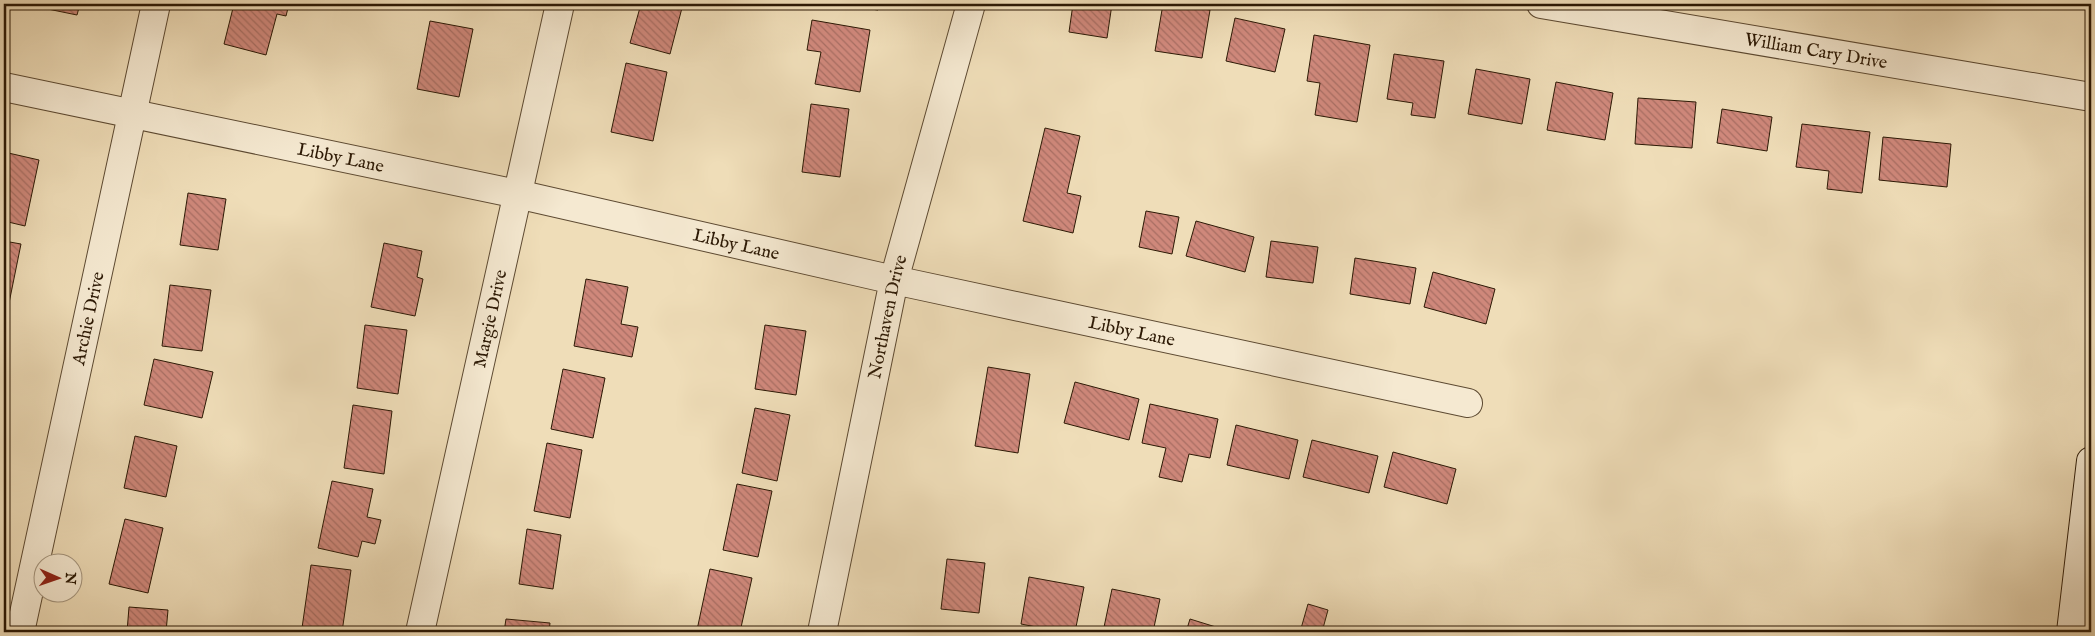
<svg xmlns="http://www.w3.org/2000/svg" width="2095" height="636" viewBox="0 0 2095 636" font-family="'IM FELL English',serif">
<defs>
<pattern id="building-back-hatch" width="6" height="6" patternUnits="userSpaceOnUse" patternTransform="scale(1.25)"><rect width="6" height="6" fill="#cf887b"/><path d="M-1 5l2 2M0 0l6 6M5-1l2 2" fill="none" stroke="#a86e63"/></pattern>
</defs>
<rect width="100%" height="100%" fill="#efddb8"/>
<filter id="stains"><feTurbulence type="fractalNoise" baseFrequency=".004" numOctaves="4"/><feColorMatrix values="0 0 0 0 .2 0 0 0 0 .09 0 0 0 0 .02 0 0 0 .5 -.17"/></filter>
<radialGradient id="worn" r=".72"><stop offset=".6" stop-color="#630" stop-opacity="0"/><stop offset="1" stop-color="#630" stop-opacity=".3"/></radialGradient>
<path fill="url(#building-back-hatch)" stroke="#2c1905" d="M38 4H80L77 15 38 7Z
M234 4H289L286 16 277 14 266 55 224 44Z
M442 4H478L477 9Z
M641 4H683L670 54 630 43Z
M835 4H879L878 10Z
M1073 4H1112L1107 38 1069 32Z
M1163 4 1210 10 1202 58 1155 51Z
M1235 18 1285 29 1275 72 1226 61Z
M812 20 870 30 860 92 815 84 821 52 807 50Z
M430 21 473 29 459 97 417 89Z
M1314 35 1370 45 1357 122 1315 115 1320 83 1307 81Z
M1394 54 1444 61 1435 118 1411 115 1413 103 1387 99Z
M626 63 667 72 653 141 611 132Z
M1476 69 1530 79 1522 124 1468 114Z
M1556 82 1613 93 1605 140 1547 130Z
M1638 98 1696 102 1692 148 1635 144Z
M811 104 849 109 840 177 802 172Z
M1722 109 1772 117 1767 151 1717 143Z
M1802 124 1870 132 1862 193 1827 189 1829 171 1796 167Z
M1045 128 1080 136 1067 193 1081 196 1073 233 1023 221Z
M1883 137 1951 144 1947 187 1879 180Z
M4 152 39 160 25 226 4 221Z
M188 193 226 199 218 250 180 245Z
M1146 211 1179 217 1172 254 1139 247Z
M1196 221 1254 237 1245 272 1186 256Z
M4 241 21 244 7 313 4 312Z
M1271 241 1318 247 1313 283 1266 277Z
M384 243 422 251 417 277 423 279 415 316 371 307Z
M1355 258 1416 268 1410 304 1350 294Z
M1433 272 1495 289 1486 324 1424 307Z
M586 279 628 287 621 324 638 327 632 357 574 346Z
M170 285 211 290 202 351 162 346Z
M365 325 407 330 398 394 357 388Z
M765 325 806 331 796 395 755 389Z
M154 359 213 372 202 418 144 405Z
M988 367 1030 374 1018 453 975 446Z
M563 369 605 378 593 438 551 429Z
M1075 382 1139 399 1129 440 1064 423Z
M1150 404 1218 419 1210 458 1189 454 1182 482 1159 477 1166 448 1142 443Z
M353 405 392 411 384 474 344 468Z
M755 408 790 415 777 481 742 473Z
M1236 425 1298 440 1289 479 1227 465Z
M135 436 177 446 166 497 124 488Z
M1312 440 1378 456 1369 493 1303 477Z
M547 443 582 450 570 518 534 511Z
M1393 452 1456 469 1447 504 1384 487Z
M332 481 373 489 367 517 381 520 375 544 362 541 358 557 318 548Z
M737 484 772 491 758 557 723 550Z
M125 519 163 528 148 593 109 584Z
M527 529 561 535 553 589 519 584Z
M947 559 985 563 979 613 941 609Z
M311 565 351 570 342 632 302 628Z
M710 569 752 578 740 632 697 630Z
M1029 577 1084 587 1075 632H1062L1021 624Z
M1112 589 1160 599 1153 632H1103Z
M1308 604 1328 610 1322 632H1300Z
M129 607 168 610 166 632H127Z
M506 619 550 623 549 632H504Z
M1190 619 1232 632H1186Z
M1272 627 1289 632H1270Z"/>
<g fill="none" stroke-linecap="round" stroke-linejoin="round">
<defs>
<g id="street">
<path id="s1" d="M1541 4 2091 97"/>
<path id="s2" d="M4 87 517 194 894 280 1468 403"/>
<path id="s3" d="M20 632 156 4"/>
<path id="s4" d="M420 632 560 4"/>
<path id="s5" d="M822 632 894 280 971 4"/>
</g>
<path id="secondary" d="M2071 632 2091 461"/>
</defs>
<use href="#street" stroke="#5d4a32" stroke-width="30"/>
<use href="#secondary" stroke="#2c1905" stroke-width="30"/>
<use href="#street" stroke="#f5e9d1" stroke-width="28"/>
<use href="#secondary" stroke="#f5e9d1" stroke-width="28"/>
</g>
<g text-anchor="middle" stroke-width="5" stroke-linejoin="round" paint-order="stroke">
<g font-size="18" fill="#2c1905" stroke="#f5e9d1">
<text dy="6" stroke="none"><textPath href="#s1" startOffset="279">William Cary Drive</textPath></text>
<text dy="6" stroke="none"><textPath href="#s2" startOffset="344">Libby Lane</textPath></text>
<text dy="6" stroke="none"><textPath href="#s2" startOffset="749">Libby Lane</textPath></text>
<text dy="6" stroke="none"><textPath href="#s5" startOffset="322">Northaven Drive</textPath></text>
<text dy="6" stroke="none"><textPath href="#s3" startOffset="321">Archie Drive</textPath></text>
<text dy="6" stroke="none"><textPath href="#s4" startOffset="321">Margie Drive</textPath></text>
<text dy="6" stroke="none"><textPath href="#s2" startOffset="1154">Libby Lane</textPath></text>
</g>
</g>
<rect width="2095" height="636" fill="none" stroke="#efddb8" stroke-width="20"/>
<rect x="5" y="5" width="2085" height="626" fill="none" stroke="#2c1905" stroke-width="2.5"/>
<rect x="10" y="10" width="2075" height="616" fill="none" stroke="#2c1905"/>
<g transform="translate(58 578) rotate(92)"><circle r="24" fill="#f5e9d1" stroke="#a5967f"/>
<path d="M0-4L9 19L0 12L-9 19Z" fill="#8f2418"/>
<text y="-8" font-size="14" font-weight="bold" text-anchor="middle" fill="#2c1905">N</text>
</g>
<rect width="100%" height="100%" filter="url(#stains)"/>
<rect width="100%" height="100%" fill="url(#worn)"/>
</svg>
